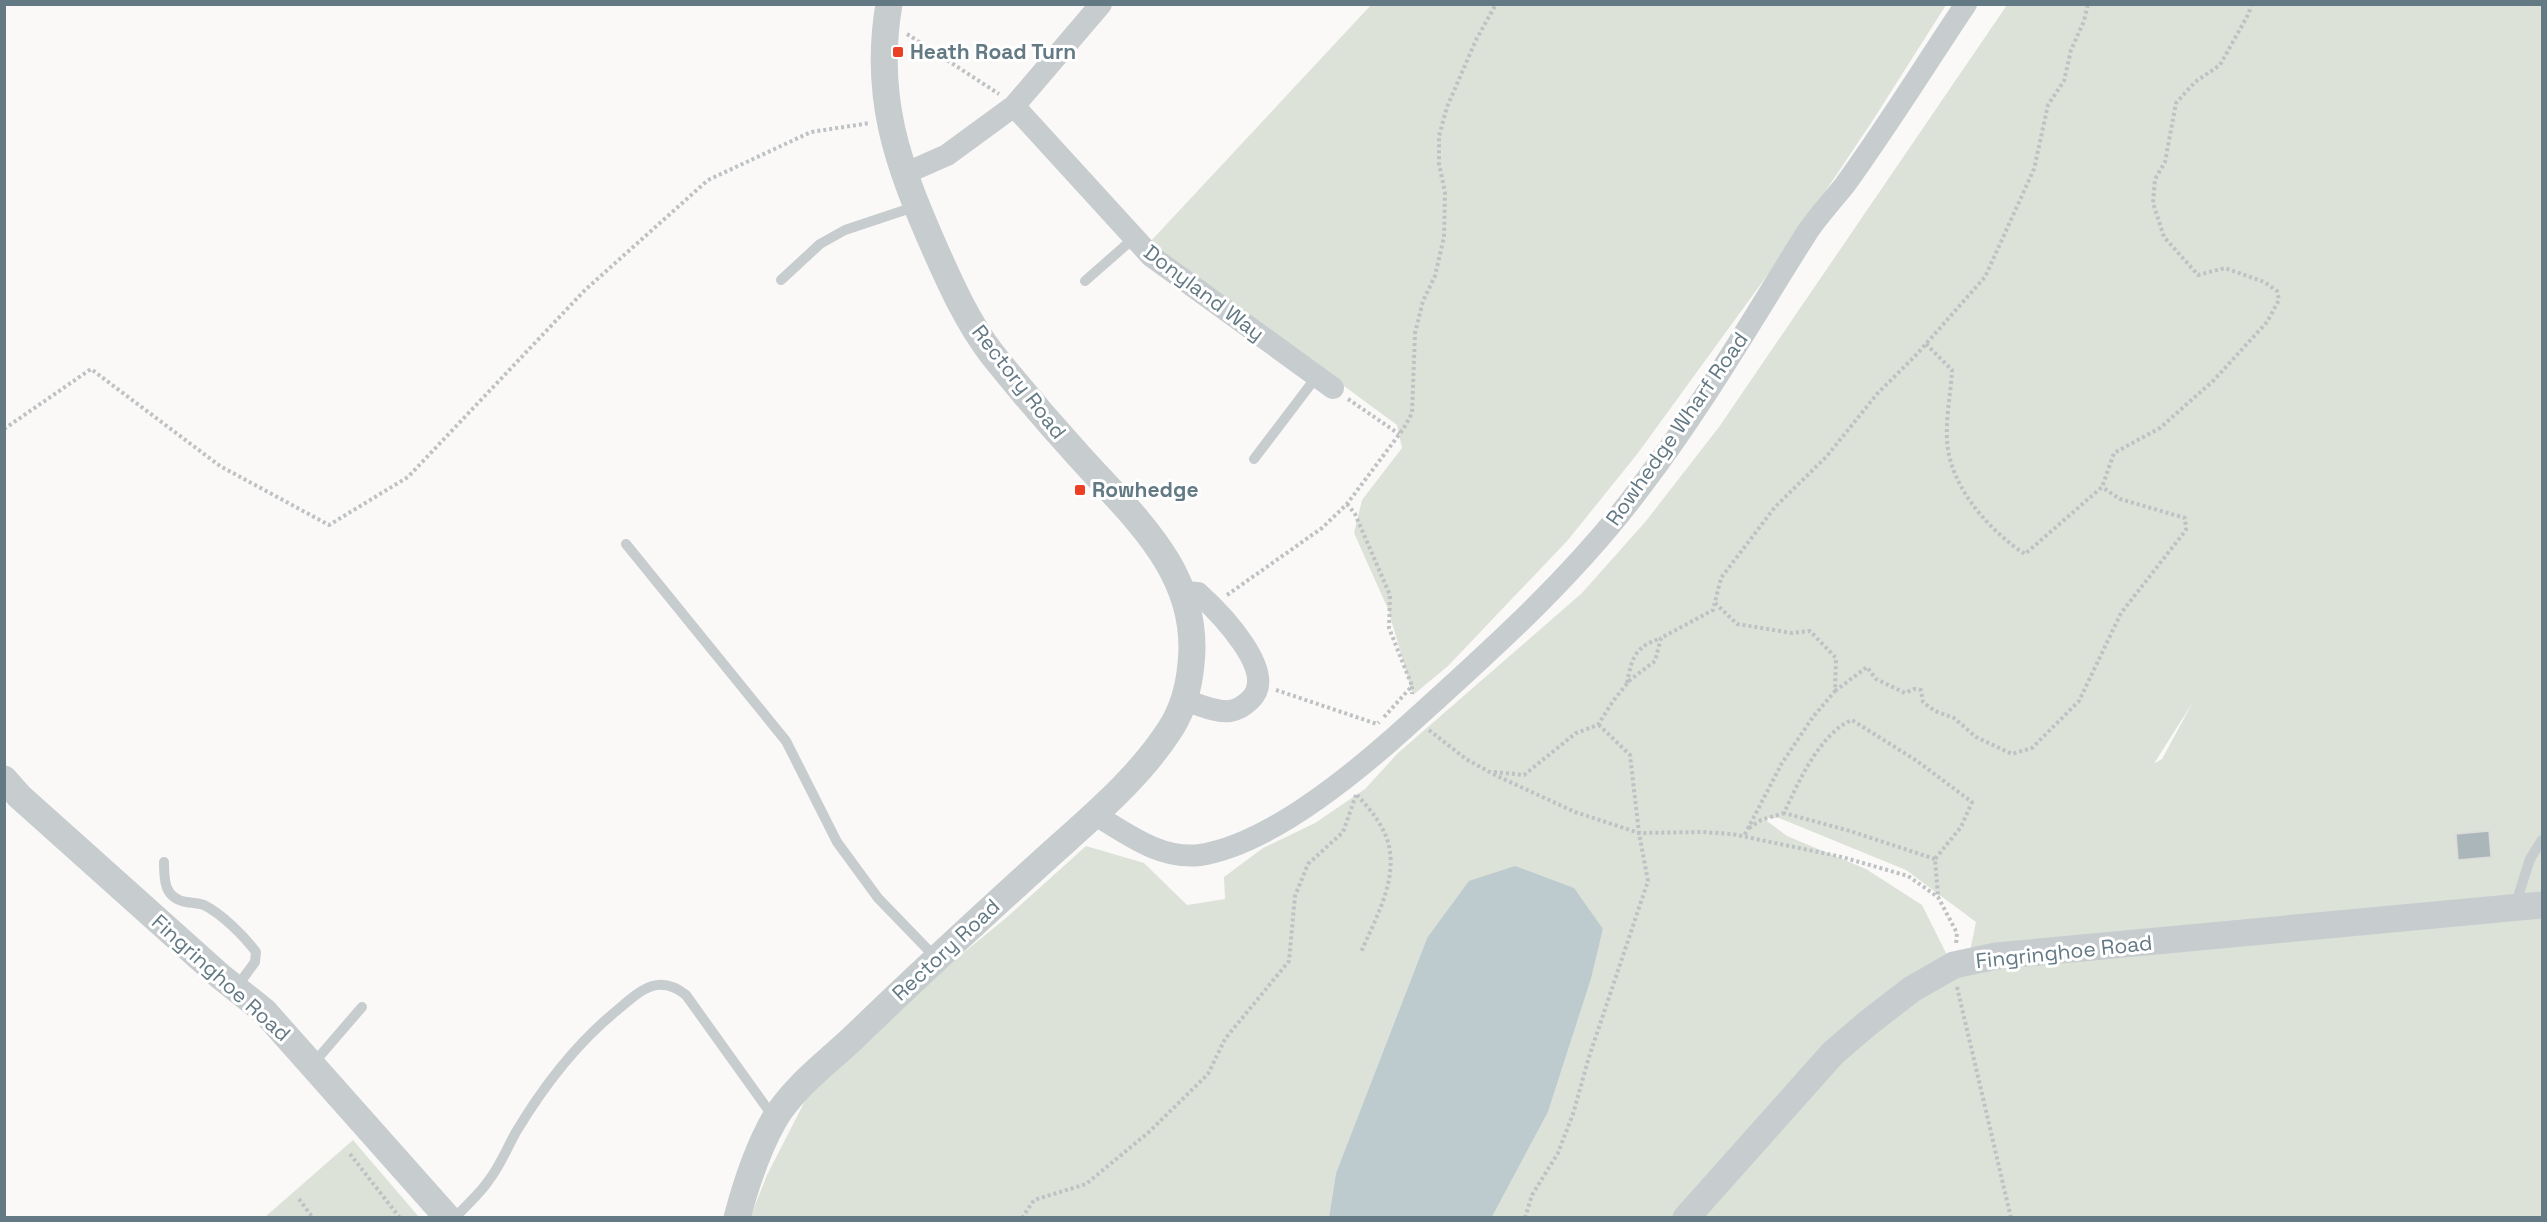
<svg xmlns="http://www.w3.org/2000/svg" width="2547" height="1222" viewBox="0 0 2547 1222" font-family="'Space Grotesk',sans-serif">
<rect width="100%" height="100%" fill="#faf9f7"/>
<path fill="#dce2d8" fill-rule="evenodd" d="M1371 5H1946L1873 120 1795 237 1638 453 1568 540 1448 666 1413 695 1388 609 1354 533 1362 500 1402 448 1397 425 1149 243Z
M2007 5H2542V1217H1492L1548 1112 1591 979 1603 929 1427 938 1336 1173 1329 1217 750 1218 767 1175 806 1099 896 1008 1006 918 1086 846 1144 863 1187 905 1225 899 1224 877 1263 848 1315 823 1365 789 1398 753 1582 593 1646 521 1719 427ZM2193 702 2162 759 2155 763V762ZM1763 818H1779L1906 870 1976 922 1970 951 1946 953 1922 905 1866 869 1787 836Z
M353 1140 419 1217H265Z"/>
<path fill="#bdcbce" d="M1515 866 1574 888 1603 929 1591 979 1548 1112 1492 1217H1329L1336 1173 1427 938 1469 881Z"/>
<path fill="#abb6bb" stroke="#dbdbd9" stroke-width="1.5" d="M2489 831 2491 857 2458 860 2456 834Z"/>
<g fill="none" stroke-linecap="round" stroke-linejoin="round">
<path stroke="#bec2c4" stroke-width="4" stroke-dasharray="3 3" stroke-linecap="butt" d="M907 34 999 94
M1926 344 1952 370C1951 394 1944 426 1948 449 1954 491 1991 532 2025 554L2102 487 2114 453 2160 428 2214 380 2267 322 2279 300 2277 291 2264 282 2225 268 2198 275 2164 237 2153 203 2155 179 2165 162 2176 103 2195 82 2220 65 2249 13 2251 4
M1348 399 1399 434
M4 429 91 369 220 466 329 525 408 477 585 290 708 180 811 132 870 123
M1347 504 1355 514 1390 595 1389 628 1412 686
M1227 595 1322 528 1347 504 1404 428 1412 413 1415 333 1423 301 1435 276 1444 237 1445 192 1439 164V136L1447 107 1476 40 1496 4
M1715 603 1737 624 1792 633 1810 631 1836 658 1835 691 1813 717 1782 763 1744 836
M1627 683C1632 657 1635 647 1661 638
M1276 690 1377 724 1379 722
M1835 691 1867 667 1876 679 1905 693 1914 689 1921 690 1923 702 1935 711 1954 718 1976 737 2012 754 2032 748 2079 701 2121 613 2186 530 2185 518 2120 499 2102 487
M1384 717 1412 686V694
M1429 730 1466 759 1495 775 1575 812 1639 833 1703 832 1732 834 1842 857 1908 876 1938 897 1957 933 1956 944
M1494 772 1524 775 1576 733 1598 725 1613 701 1630 680 1655 661 1661 638 1713 610 1721 578 1775 507 1827 456 1877 394 1917 354 1985 277 2034 169 2048 105 2064 81 2071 50 2084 21 2088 4
M1357 795C1366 805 1376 816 1382 828 1405 868 1377 915 1361 952
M1749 828 1761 820 1784 813
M1935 859 1850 831 1784 813C1798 783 1820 733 1852 720L1917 761 1972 802 1961 827 1935 859 1938 896
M1957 987 2011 1218
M350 1154 400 1218
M299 1199 313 1218
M1022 1218 1034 1200 1086 1184 1149 1132 1208 1074 1225 1039 1289 961 1295 896 1308 864 1343 832 1356 795
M1525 1218 1532 1195 1558 1153 1573 1114 1589 1057 1648 881 1639 833 1630 755 1599 725"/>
<path stroke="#c7cccf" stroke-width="10" d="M781 280 820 244 845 230 917 206
M1085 281 1134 238
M1254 459 1317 376
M626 544 786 741 837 842 878 898 936 958
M164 862C164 880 164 898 186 902 192 903 198 903 204 905 222 914 244 936 256 952L255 962 236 988
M2515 906 2530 859 2542 840
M312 1065 362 1007
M455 1218C466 1205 480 1194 489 1180 500 1166 507 1148 516 1132 543 1087 575 1045 615 1012 639 992 657 972 686 995L774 1118"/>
<path stroke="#c7cccf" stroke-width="22" d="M1014 106 1151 256 1333 388
M904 174 947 155 1014 106 1101 4
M1183 592 1198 593C1218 611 1280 673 1250 700 1245 705 1237 710 1230 711 1216 713 1197 704 1184 700
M1094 814C1126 833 1160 860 1200 855 1268 845 1355 773 1405 728 1489 652 1575 576 1643 484 1704 404 1754 316 1808 231 1819 215 1832 201 1844 186 1887 127 1925 65 1966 4"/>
<path stroke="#c7cccf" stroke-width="27" d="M4 779 19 796 220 976 264 1011 448 1218
M737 1218C746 1184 757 1150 774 1120 792 1089 825 1064 851 1040 914 979 978 920 1042 862 1087 821 1138 780 1171 728 1183 709 1189 686 1191 664 1201 574 1134 517 1079 456 1049 423 1020 389 992 354 968 323 951 285 935 249 898 165 873 98 889 4
M1686 1218 1833 1053 1868 1023 1912 989 1954 965 1996 956 2542 905"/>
</g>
<g fill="#ec4024" stroke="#fff" stroke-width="2">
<rect x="892" y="46" width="12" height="12" rx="3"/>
<rect x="1074" y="484" width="12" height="12" rx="3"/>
</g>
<g text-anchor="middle" stroke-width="6" stroke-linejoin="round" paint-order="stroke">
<g font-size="21" font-weight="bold" fill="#637984" stroke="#fff" text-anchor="start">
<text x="910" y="59">Heath Road Turn</text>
<text x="1092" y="497">Rowhedge</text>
</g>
<g font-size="21" fill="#637984" stroke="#fff">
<text transform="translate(1204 293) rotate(37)" y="7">Donyland Way</text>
<text transform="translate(1019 382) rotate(52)" y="7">Rectory Road</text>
<text transform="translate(1677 429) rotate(-55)" y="7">Rowhedge Wharf Road</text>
<text transform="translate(946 950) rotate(-43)" y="7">Rectory Road</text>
<text transform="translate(2064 952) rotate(-6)" y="7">Fingringhoe Road</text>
<text transform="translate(221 978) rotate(42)" y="7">Fingringhoe Road</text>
</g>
</g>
<rect width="2547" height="1222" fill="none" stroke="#637984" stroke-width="12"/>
</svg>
